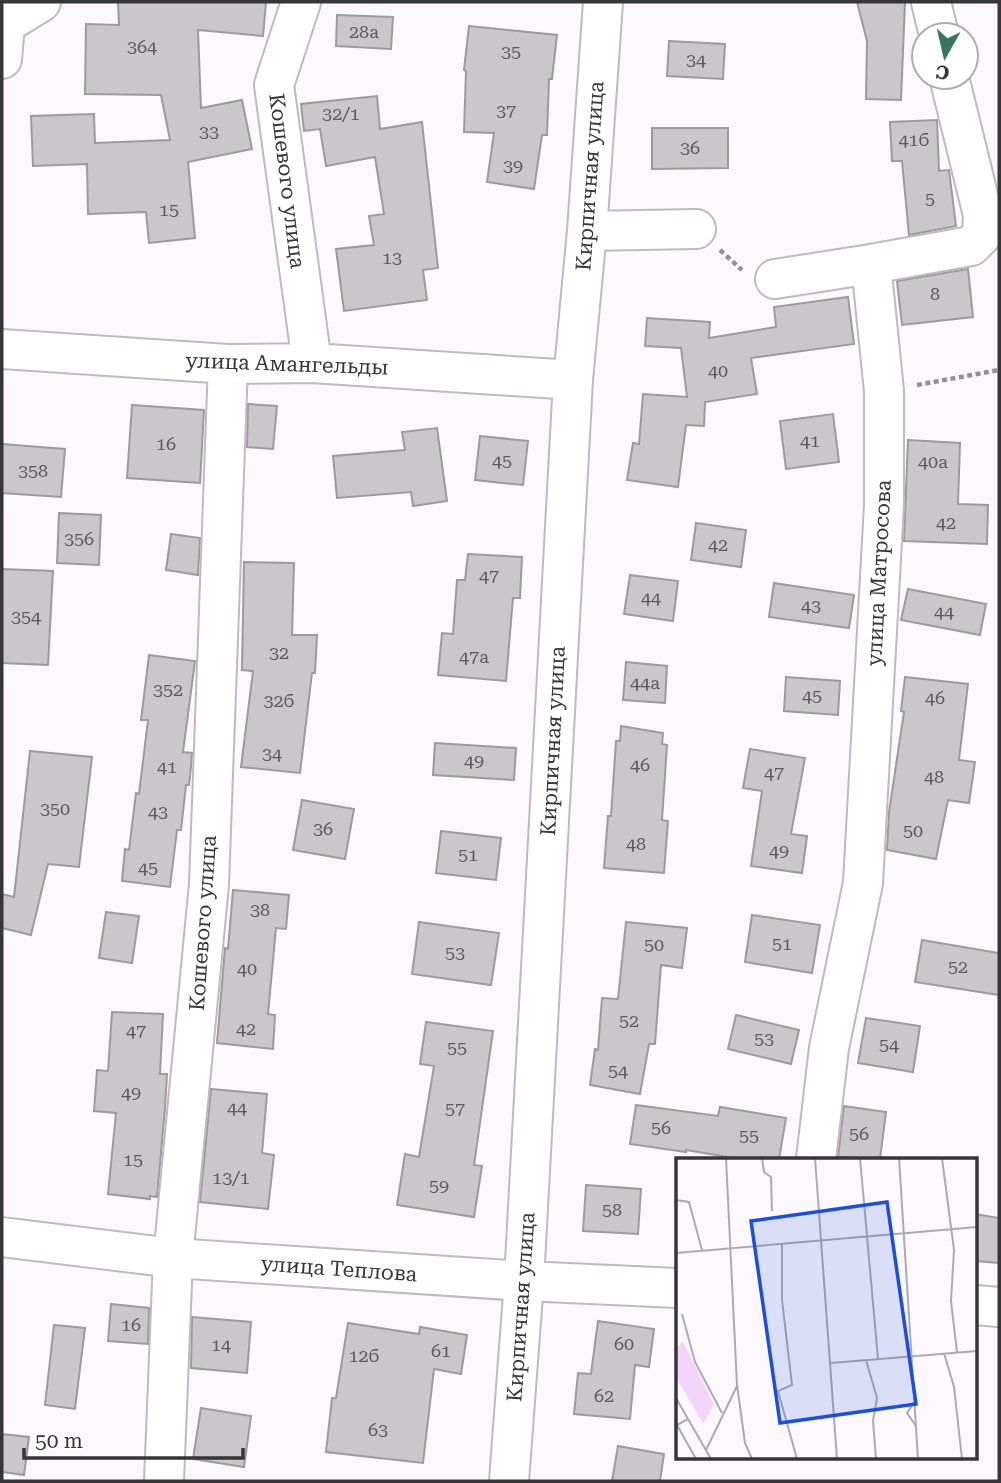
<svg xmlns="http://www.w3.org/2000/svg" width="1001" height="1483" viewBox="0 0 1001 1483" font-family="'Roboto Serif',serif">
<rect width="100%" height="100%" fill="#fcf8fd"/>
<path fill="#cac7cb" stroke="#9d999e" stroke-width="2" d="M118 2H266L263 36 198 30 201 108 242 100 252 149 188 162 195 238 149 243 146 212 88 214 87 164 33 166 31 116 94 114 95 143 170 140 161 95 85 94 86 24 119 25Z
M857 2H905L901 100 866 99 867 41Z
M337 15 393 17 391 49 336 46Z
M469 26 557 35 552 79H549L547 135H542L534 189 487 182 494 133 464 132 466 71 464 70Z
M669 41 725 44 723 79 667 76Z
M377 96 380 129 422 122 438 268 423 270 427 300 344 311 336 249 374 245 369 216 384 214 375 157 326 166 320 129 304 131 301 104Z
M937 120 939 171 949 170 956 226 909 235 902 161H892L890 122Z
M652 128H728V168L652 169Z
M968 269 973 317 902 325 897 281Z
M848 297 854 344 751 358 757 394 705 402 704 426 686 425 678 487 627 480 633 443 639 444 643 394 687 397 681 348 645 346 647 318 710 322 709 338 776 327 774 307Z
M248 404 277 406 273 449 247 447Z
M132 405 204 410 200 483 127 478Z
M833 414 839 462 786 469 780 421Z
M437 428 447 501 413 506 411 492 337 498 333 456 405 450 402 432Z
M480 436 528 441 523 485 475 480Z
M908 440 960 443 958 504 988 505 987 544 904 541Z
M2 444 65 449 61 497 2 493Z
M59 513 101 515 99 565 57 563Z
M696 523 746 530 741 567 691 560Z
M171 534 200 538 198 575 166 570Z
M468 554 522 557 520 598H513L506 681 438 675 442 633 453 634 457 580H465Z
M244 562 294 563 292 635H317L315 673H312L300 773 241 767 253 671 242 670Z
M2 569 53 571 48 665 2 663Z
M630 575 678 581 673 621 624 614Z
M774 583 854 595 849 628 769 617Z
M908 589 986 604 980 635 901 620Z
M149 655 195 661 183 752 192 753 191 767 189 785H186L181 830H177L170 887 122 881 125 849 129 850 136 793 139 794 148 720H141Z
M626 662 667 666 665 703 623 700Z
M786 677 840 681 838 715 784 711Z
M905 677 968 684 959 760 975 762 969 803 948 800 936 859 887 850 889 812 904 712 901 711Z
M621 726 663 733 662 744 667 745 662 820 668 821 664 873 604 868 608 816H611L616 741H620Z
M435 743 516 748 514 780 433 775Z
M750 749 805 758 791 834 807 836 802 873 751 866 762 791 743 788Z
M30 751 92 757 79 867 48 864 31 935 2 928V894L14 897Z
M302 800 354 809 345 859 293 850Z
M441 831 501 838 496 880 436 873Z
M233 890 289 895 286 929 276 928 268 1014 275 1015 273 1049 217 1043 225 948 228 949Z
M106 912 139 916 132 963 99 958Z
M752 915 820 925 812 973 745 962Z
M419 922 499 933 491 985 412 974Z
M626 922 687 928 682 968 661 965 655 1044H649L640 1094 590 1085 595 1049 598 1050 602 998 618 999Z
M922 940 999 953V995L915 982Z
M112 1012 163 1014 160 1074H167L165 1108 157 1197 150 1196V1199L108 1194 116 1113 94 1111 97 1070 108 1071Z
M736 1015 799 1030 791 1064 728 1049Z
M866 1018 920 1026 913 1072 858 1063Z
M426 1022 493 1031 474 1165 482 1166 474 1217 397 1205 405 1154 419 1157 434 1066 420 1064Z
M211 1089 267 1094 262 1153 274 1155 268 1209 200 1202Z
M636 1105 718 1116 720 1107 786 1118 779 1159H740L686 1150V1152L630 1144Z
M844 1106 886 1112 880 1159 838 1157Z
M586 1185 641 1189 638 1234 583 1231Z
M975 1214 999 1218V1263L975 1261Z
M111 1304 149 1308 148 1344 108 1341Z
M192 1317 251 1322 247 1373 191 1368Z
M598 1321 654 1329 649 1367 635 1365 630 1419 574 1414 578 1373 591 1374Z
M348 1323 419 1334 420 1327 467 1335 461 1374 434 1369 423 1463 326 1452 332 1398H336Z
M54 1325 85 1328 75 1409 45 1405Z
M201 1408 251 1416 244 1467 193 1459Z
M2 1434 29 1437 24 1475 2 1472Z
M618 1446 664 1454 660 1481H612Z"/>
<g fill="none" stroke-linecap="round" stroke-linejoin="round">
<defs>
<path id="minor" d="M301 2 274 85 312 363
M931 2 939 35
M5 24 41 2
M2 59 7 2
M587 231 696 229
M775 279 871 264
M2 349 228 364 312 363 573 380
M816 1159 829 1048 863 883 884 505V391L871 264 971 246 982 235 983 215 949 77
M2 1237 173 1258 524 1281 677 1288
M975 1305 999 1307
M164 1481 173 1258 209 884 228 364
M509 1481 524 1281 573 380 587 231 603 2"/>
</defs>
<use href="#minor" stroke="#bebabf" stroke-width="42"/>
<path stroke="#939094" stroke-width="4.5" stroke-dasharray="5 3.5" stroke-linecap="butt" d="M720 250 742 270
M917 385 999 370"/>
<use href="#minor" stroke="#fff" stroke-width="38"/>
</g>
<g text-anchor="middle" stroke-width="5" stroke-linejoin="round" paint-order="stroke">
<g font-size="18" fill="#5b5a5c">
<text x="364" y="38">28а</text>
<text x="142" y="53">364</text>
<text x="511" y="58">35</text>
<text x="696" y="66">34</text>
<text x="506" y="117">37</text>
<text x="341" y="120">32/1</text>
<text x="209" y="138">33</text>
<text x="914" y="146">41б</text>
<text x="690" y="154">36</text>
<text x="513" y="172">39</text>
<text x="930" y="205">5</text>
<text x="169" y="216">15</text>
<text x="392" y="264">13</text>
<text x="935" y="300">8</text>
<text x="718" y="377">40</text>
<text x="810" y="447">41</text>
<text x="166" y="450">16</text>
<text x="502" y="467">45</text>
<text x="933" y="468">40а</text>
<text x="33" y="477">358</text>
<text x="946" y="529">42</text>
<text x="79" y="545">356</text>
<text x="718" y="551">42</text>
<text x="489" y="582">47</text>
<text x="651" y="604">44</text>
<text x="811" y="612">43</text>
<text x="944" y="618">44</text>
<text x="26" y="623">354</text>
<text x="279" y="659">32</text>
<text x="474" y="663">47а</text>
<text x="645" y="689">44а</text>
<text x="168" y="696">352</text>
<text x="812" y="702">45</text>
<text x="935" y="704">46</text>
<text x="279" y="707">32б</text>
<text x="272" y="760">34</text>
<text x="474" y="767">49</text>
<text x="640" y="771">46</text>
<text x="167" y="773">41</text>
<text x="774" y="779">47</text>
<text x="934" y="783">48</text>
<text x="55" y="815">350</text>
<text x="158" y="818">43</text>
<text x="323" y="835">36</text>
<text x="913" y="837">50</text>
<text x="636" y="850">48</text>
<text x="779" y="857">49</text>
<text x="468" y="861">51</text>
<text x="148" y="874">45</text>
<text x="260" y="916">38</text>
<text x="782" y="950">51</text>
<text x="654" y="951">50</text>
<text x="455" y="959">53</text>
<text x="958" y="973">52</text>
<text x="247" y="975">40</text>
<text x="629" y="1027">52</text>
<text x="246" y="1035">42</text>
<text x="136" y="1037">47</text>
<text x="764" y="1045">53</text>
<text x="889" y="1051">54</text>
<text x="457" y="1054">55</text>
<text x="618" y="1077">54</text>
<text x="131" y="1099">49</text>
<text x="237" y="1114">44</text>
<text x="455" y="1115">57</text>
<text x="661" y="1134">56</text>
<text x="859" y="1140">56</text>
<text x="749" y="1142">55</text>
<text x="133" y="1166">15</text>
<text x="231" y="1184">13/1</text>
<text x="439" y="1192">59</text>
<text x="612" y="1216">58</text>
<text x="131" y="1331">16</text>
<text x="624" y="1350">60</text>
<text x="221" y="1351">14</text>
<text x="441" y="1357">61</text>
<text x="364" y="1362">12б</text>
<text x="604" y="1402">62</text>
<text x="378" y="1436">63</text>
</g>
<g font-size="21" fill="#363537" stroke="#fff">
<text transform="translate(590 176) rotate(-86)" y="7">Кирпичная улица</text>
<text transform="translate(287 181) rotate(83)" y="7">Кошевого улица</text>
<text transform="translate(287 364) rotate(2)" y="7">улица Амангельды</text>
<text transform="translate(879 573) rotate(-87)" y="7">улица Матросова</text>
<text transform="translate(553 741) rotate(-87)" y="7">Кирпичная улица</text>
<text transform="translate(203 923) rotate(-86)" y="7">Кошевого улица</text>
<text transform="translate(339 1269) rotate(4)" y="7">улица Теплова</text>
<text transform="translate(521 1307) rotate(-86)" y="7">Кирпичная улица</text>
</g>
</g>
<g transform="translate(676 1158)">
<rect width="301" height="301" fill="#fcf8fd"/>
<path d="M7 183 38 247 27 266 0 219V191Z" fill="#f2d5f9"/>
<path fill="none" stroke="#adaaae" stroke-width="2" d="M50 0 61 227 69 285 76 301M86 0 88 14 95 19 96 53M139 0 161 301M184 0 202 201M223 0 242 301M266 0 278 92 275 143 281 194M0 42 13 44 26 92M106 85V142L116 227 102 233 121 301M0 95 301 69M6 156 19 204 46 255M268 195 278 229 286 301M190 202 201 240 197 263 200 301M155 205 301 193M0 240 35 301M239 243 231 255 240 268M12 261 1 267 20 301M30 292 61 228"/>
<path fill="#1d4ed8" fill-opacity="0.15" stroke="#1d4ed8" stroke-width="3.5" d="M211 44 240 246 104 265 75 63Z"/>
<rect width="301" height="301" fill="none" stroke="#363537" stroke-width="3.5"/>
</g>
<rect width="1001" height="1483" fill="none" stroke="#363537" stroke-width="7"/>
<g transform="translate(945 56) rotate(188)"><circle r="33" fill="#ffffff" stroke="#afaeaf" stroke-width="2"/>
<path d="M0-5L12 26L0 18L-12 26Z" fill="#397661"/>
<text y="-10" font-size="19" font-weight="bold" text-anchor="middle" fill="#363537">С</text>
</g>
<path d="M24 1448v10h219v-10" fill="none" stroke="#363537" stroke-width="3.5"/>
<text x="35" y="1448" font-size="21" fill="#363537" stroke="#ffffff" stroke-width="5" paint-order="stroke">50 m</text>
</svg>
